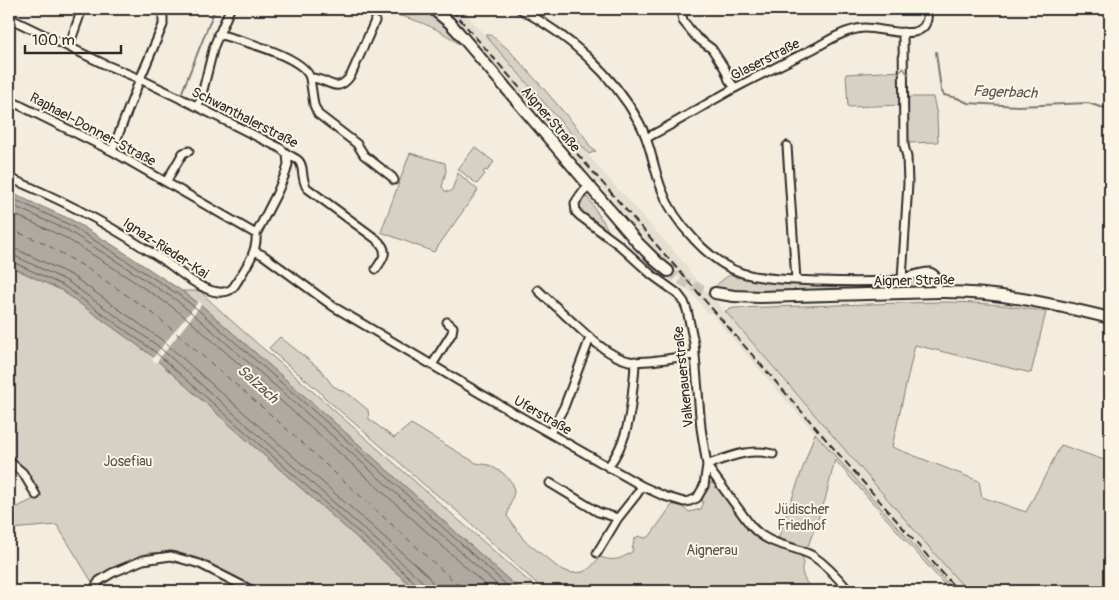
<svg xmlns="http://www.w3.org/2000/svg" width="1119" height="600" viewBox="0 0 1119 600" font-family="Pangolin,sans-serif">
<rect width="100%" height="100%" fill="#f4edde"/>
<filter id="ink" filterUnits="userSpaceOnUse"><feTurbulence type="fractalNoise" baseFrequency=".02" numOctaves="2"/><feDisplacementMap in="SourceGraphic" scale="10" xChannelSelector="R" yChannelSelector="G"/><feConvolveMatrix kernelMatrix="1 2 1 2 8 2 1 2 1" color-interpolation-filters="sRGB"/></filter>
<g filter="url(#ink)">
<path fill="#e5dfd0" d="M445 9H462L622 194 626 196 630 202 687 266V269L783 378 967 591H954L777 390 730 335 727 333 715 318 710 312 708 314 695 297 623 213 615 205 614 201 585 168 581 166Z"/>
<path fill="#d6d1c4" stroke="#807e78" d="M371 9H426L439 18 453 32 472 55C439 25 413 18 371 9Z
M485 35H491L509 50 544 89 584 136 591 148 596 151 589 154Z
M902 71V105L848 107 846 74Z
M907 97H933L937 115 938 142 908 143Z
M475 147 494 162 487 171 485 170 483 172 485 174 477 184 458 169Z
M410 153 445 163 446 171 442 187 445 191 449 192 452 190 458 173 478 190 434 252 381 232Z
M587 197C593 204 596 211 601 219H602L608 230 613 235 628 247 654 272 677 288 665 281 648 267 616 239 582 214C576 206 579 200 587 197Z
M9 266 61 290 151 355 417 591H261L215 567 176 552 148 553 100 576 101 591H93L92 582 57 525 11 529 9 531V511L40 496 14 460 9 457Z
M731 274 734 275 736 278 746 277 892 284 910 281 925 275 929 276 932 281 930 285C915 291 882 288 865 289 816 290 766 298 718 288L715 289 720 299V300C704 289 722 281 731 274Z
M182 291H200C238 329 279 361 319 397 393 462 466 527 540 591H521L335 423 201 305Z
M940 302C976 302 1011 305 1046 312L1031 373 915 345 892 447 979 481 982 497 1026 512 1061 445 1110 462V591H967L725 311 734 308Z
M280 337 320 369 333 386 350 395 368 410 369 419 394 438 411 424 476 463 489 465 503 473 513 484 514 492 507 516 524 540 560 569 572 573 583 572 590 568 600 557C615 562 620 559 632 552L634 540 638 536 645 538 650 536 672 505C679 504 684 508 689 512L701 509C706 498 697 493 710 483L717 484 754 533 799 552C807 562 801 563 802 572 804 580 808 585 813 591H545L456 510 422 483 389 453 325 398 319 391 275 354 269 348Z
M815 433 954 591H950L835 460 825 500 808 546 805 548 778 539Z"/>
<path fill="#afaaa0" stroke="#7a7771" d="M9 192 72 220 116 247 182 291 201 305 335 423 521 591H417L151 355 61 290 9 266Z"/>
<path fill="#f4edde" d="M199 301 202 304 156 363 152 359Z"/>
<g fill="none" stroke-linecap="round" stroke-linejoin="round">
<path stroke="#605e5a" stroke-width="1" d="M9 197 70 225 113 252 179 295 197 309 332 427 513 591
M9 204 67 230 110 257 176 300 193 314 327 431 504 591
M9 212 64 237 106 263 171 306 189 320 322 437 492 591
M9 248 18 250 71 275 162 340 427 575 432 582 434 591
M9 256H15L67 281 158 346 422 581 425 585 426 591
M9 262H13L64 286 154 351 418 585 420 591"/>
<path stroke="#7a7771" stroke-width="2" d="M381 9C402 14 409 18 430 10
M936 52 941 90 944 95 957 98 968 103 1018 106 1088 103 1100 107 1110 108
M182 92 215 9"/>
<path stroke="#595754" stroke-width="1" stroke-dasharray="6 5" stroke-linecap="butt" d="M9 229 42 242 90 270 154 314 270 414 465 591"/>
<path stroke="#ccc6ba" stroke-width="10" stroke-dasharray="10 5" stroke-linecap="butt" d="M668 271C682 283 697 288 715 293"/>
<defs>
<path id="street" d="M520 9C568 35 612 73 639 122 651 143 653 168 662 190 673 221 710 263 742 273 767 280 794 280 821 281 844 282 867 282 889 281 903 280 916 272 930 272 939 275 938 284 938 292
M681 9 683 21 696 37 712 49 725 69 729 80 735 88
M9 18 104 64 140 79 198 107 276 146C281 148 285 153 289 155 296 159 300 159 302 168 303 176 303 182 307 188L376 239C390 251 384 257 376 269
M218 34C239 40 304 56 310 78 328 77 336 97 351 75L375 21
M69 46 82 9
M310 78 314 105 318 114 357 144 364 155 392 177 394 180
M9 100 112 151 256 234
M198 107 201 98 214 46 230 9
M646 138C676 123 704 105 733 89 760 75 788 61 815 48 826 42 835 36 846 32 852 30 859 28 865 28 886 28 932 47 927 9
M787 146 796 280
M112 151 140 79 163 25V17L162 9
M9 178C56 197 101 220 144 248 154 254 164 260 173 267 183 275 193 283 205 288 215 293 229 295 235 285 244 270 258 252 256 234L277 193 286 172 288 164 287 155
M166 182 183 153 189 151
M254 251 263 255 334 307 481 394 642 486 664 496 684 502 690 501 697 498 704 486 707 465 701 428 694 343 687 310 684 302 677 293 652 275 619 245 580 216 576 212 575 203 581 194 590 185
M902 279 908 183 907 157 904 145 903 32
M538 290C547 299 557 307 566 316 584 332 605 355 629 361 643 364 678 357 694 355
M432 365 452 333 453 327 447 322
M550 433 564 407 590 338
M9 461 23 473 36 495
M707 465C729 457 748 448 773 454
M707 466 751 526C770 547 791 544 813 556 825 564 840 580 849 591
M608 467C625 444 629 424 632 397 633 385 635 373 635 361
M550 483 598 512 618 518
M597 553 618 518 637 494 642 486
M93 591 99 581 112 573 143 560 171 556 200 564 253 591"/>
<path id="secondary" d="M433 9 450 23 459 33 638 243 657 262 668 271
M715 293 734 296 760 297 938 292C997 291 1053 304 1110 318"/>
</defs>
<use href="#street" stroke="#2b2b2b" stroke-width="11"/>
<use href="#secondary" stroke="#2b2b2b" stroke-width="14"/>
<use href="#street" stroke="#fcf5e5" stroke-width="7"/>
<use href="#secondary" stroke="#fcf5e5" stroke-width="10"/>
<path stroke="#2b2b2b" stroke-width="2" stroke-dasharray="8 4" stroke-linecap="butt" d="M451 9 958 591"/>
</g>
<defs><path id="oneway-chevron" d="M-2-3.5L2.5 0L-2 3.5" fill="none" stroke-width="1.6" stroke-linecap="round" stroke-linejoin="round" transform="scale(1.25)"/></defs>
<use stroke="#949088" href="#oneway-chevron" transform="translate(903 71) rotate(-90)"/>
</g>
<g text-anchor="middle" stroke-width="4" stroke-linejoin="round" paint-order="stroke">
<g font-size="14" fill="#2b2b2b" stroke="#fcf5e5">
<text transform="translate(765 59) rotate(-27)" y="5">Glaserstraße</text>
<text transform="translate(245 117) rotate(27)" y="5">Schwanthalerstraße</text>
<text transform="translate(551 119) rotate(49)" y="5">Aigner Straße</text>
<text transform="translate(93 129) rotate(28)" y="5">Raphael-Donner-Straße</text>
<text transform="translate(166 248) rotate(33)" y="5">Ignaz-Rieder-Kai</text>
<text transform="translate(914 280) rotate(-1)" y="5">Aigner Straße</text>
<text transform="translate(683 377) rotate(-96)" y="5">Valkenauerstraße</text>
<text transform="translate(543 415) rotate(30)" y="5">Uferstraße</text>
</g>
<g font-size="14" fill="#565451" stroke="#fcf5e5">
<text x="128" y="466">Josefiau</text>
<text x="802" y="514">Jüdischer<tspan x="802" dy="16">Friedhof</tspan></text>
<text x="712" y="555">Aignerau</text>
</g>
<g font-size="15" font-style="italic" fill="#595754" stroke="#fcf5e5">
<text transform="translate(1005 92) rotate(2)" y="5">Fagerbach</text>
<text transform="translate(258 384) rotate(42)" y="5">Salzach</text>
</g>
</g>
<rect width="1119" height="600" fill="none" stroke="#fcf5e5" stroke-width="30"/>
<rect x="15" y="15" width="1089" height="570" fill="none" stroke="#2b2b2b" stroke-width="2" filter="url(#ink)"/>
<path d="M25 45v8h96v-8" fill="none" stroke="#2b2b2b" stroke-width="2.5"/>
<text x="32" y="45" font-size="15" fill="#2b2b2b" stroke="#fcf5e5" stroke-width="4" paint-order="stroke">100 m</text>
</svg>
